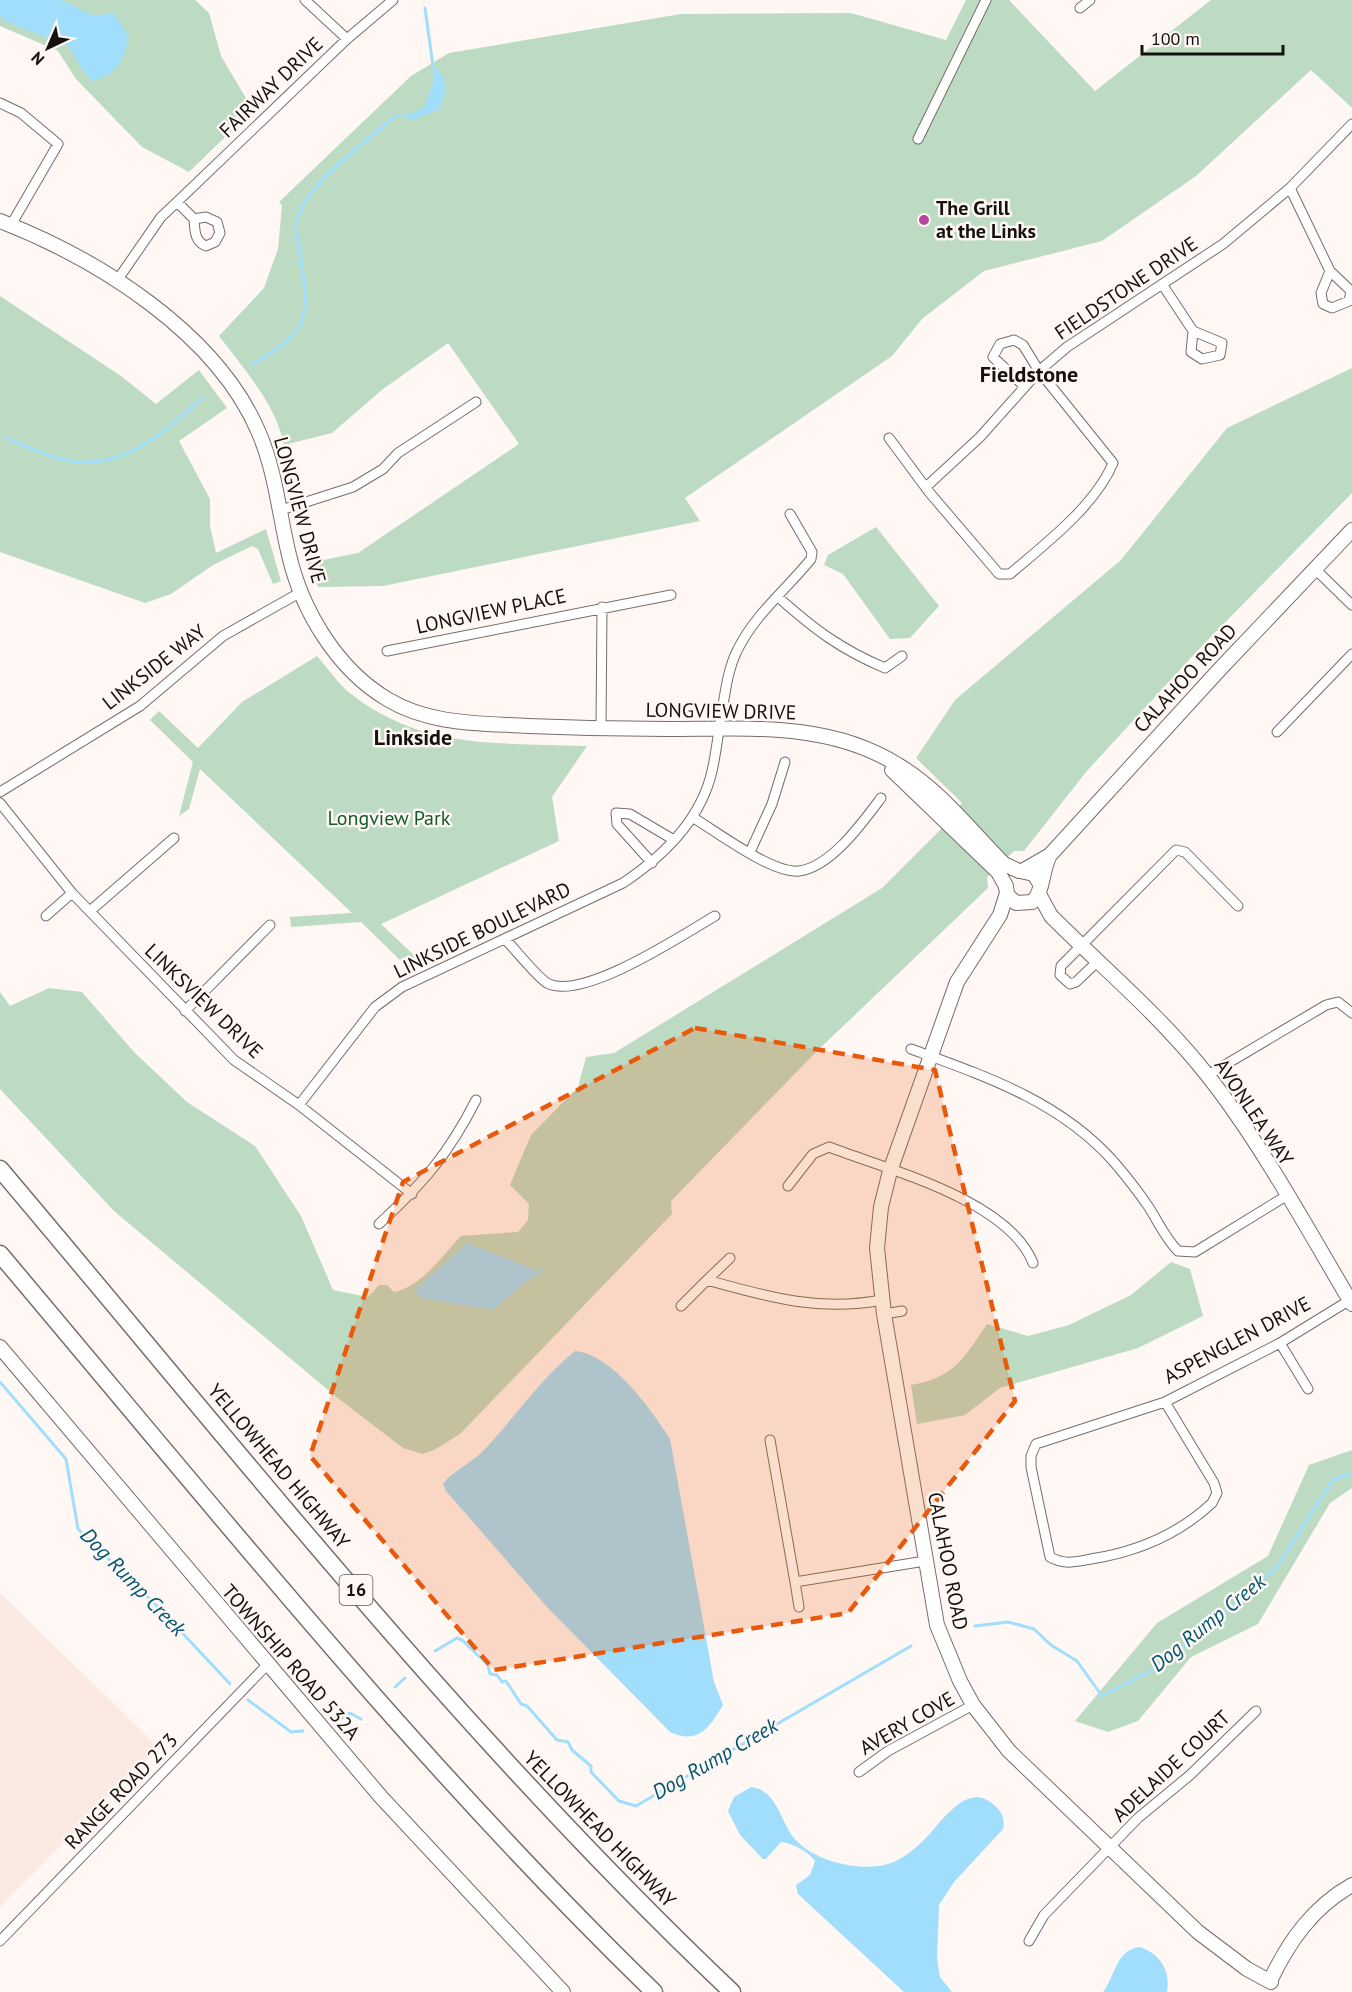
<svg xmlns="http://www.w3.org/2000/svg" width="1352" height="1992" viewBox="0 0 1352 1992" font-family="'PT Sans',sans-serif">
<rect width="100%" height="100%" fill="#fff7f4"/>
<path fill="#fbeae1" d="M0 1593 158 1747 0 1907Z"/>
<path fill="#bddac2" d="M0 0H195L209 13 221 56 253 110 189 172 142 147 76 79 58 51 0 26Z
M966 0H1009L1095 91 1211 0H1352V108L1311 70 1196 176 1102 241 984 271 922 319 892 356 685 498 700 521 383 586 318 587 308 563 358 553 519 444 448 343 383 389 332 433 284 445C276 404 244 369 219 336L264 288 278 249 282 205 279 202 411 76 449 53 681 14 851 13 946 40Z
M0 296 121 376 156 404 199 370 227 408 179 441 210 499V526L216 553 266 529 281 581 273 584 258 549 252 546 213 565 171 594 145 603 0 552Z
M1352 368V493L1200 648 1086 772 1024 851H1014L987 877 988 888 817 1051 671 1201 672 1214 460 1434 434 1450 423 1454 403 1448 334 1395 114 1211 0 1089V992L10 1006 49 988 82 992 134 1052 187 1102 255 1146 301 1216 333 1290 368 1297 379 1285H387L394 1292C421 1287 443 1255 461 1236L518 1232 528 1220 529 1204 510 1185 531 1135 578 1087 586 1057 614 1053 882 888 940 830 962 803 916 758 955 700 1121 560 1227 428Z
M876 527 939 606 910 638 890 639 843 574 824 565 828 555Z
M317 656C328 668 338 684 351 694 424 751 500 742 587 746L552 797 559 841 381 924 420 961 407 967 361 922 291 927 290 917 352 913 200 769 189 809 179 816 193 762 150 720 159 711 198 748 242 702Z
M1171 1262 1190 1269 1203 1316 1138 1348 1000 1388 965 1415 917 1424 911 1385C954 1378 964 1358 987 1324L1028 1336 1069 1325 1131 1295Z
M1352 1450V1488L1330 1503 1258 1624 1191 1657 1138 1721 1108 1732 1075 1721 1157 1623 1268 1556 1309 1465Z"/>
<path fill="#a1defb" d="M0 0H61L92 15 114 14 129 36C123 61 119 74 92 81L80 66 70 47 3 20 0 15Z
M433 66 444 77 445 93 439 109 413 120 397 115 411 114 425 106 433 82Z
M467 1243 536 1270H545L521 1286 493 1310 420 1298 415 1290Z
M575 1351C612 1354 651 1409 670 1439L714 1682 723 1705C709 1728 698 1745 670 1732L547 1607 446 1491 443 1484C454 1470 470 1464 482 1452 514 1419 539 1380 575 1351Z
M751 1787C777 1790 780 1821 794 1838 811 1859 852 1870 879 1866 896 1864 910 1853 922 1842 940 1825 966 1779 994 1805 1002 1812 1005 1818 1003 1829L954 1882 939 1905 937 1959 940 1977 952 1992H904L798 1894 796 1885 810 1875 815 1861C809 1852 792 1843 781 1842L766 1859H763L740 1835 728 1811 734 1797Z
M1139 1947C1160 1953 1171 1971 1167 1992H1103C1115 1977 1116 1950 1139 1947Z"/>
<g fill="none" stroke-linecap="round" stroke-linejoin="round">
<path stroke="#a1defb" stroke-width="3" d="M425 8 433 66
M252 364C313 330 309 316 300 252 299 243 294 229 297 220 308 182 366 142 397 115
M6 438C22 445 40 453 57 458 118 476 161 435 202 398
M0 1382 66 1459 78 1529 159 1608 230 1684
M975 1626 1008 1622 1034 1629 1051 1645 1077 1661 1102 1696 1162 1665 1276 1568 1333 1480 1352 1473
M435 1651 457 1638 462 1640 488 1665 490 1674 497 1675 502 1682 506 1681 521 1704 527 1706 557 1740 568 1742 572 1750 591 1766V1772L619 1801 636 1806 911 1646
M395 1687 405 1678
M248 1700 291 1732 303 1731
M339 1720 350 1713 361 1719"/>
<defs>
<path id="street" d="M305 0 347 39
M1080 8 1090 0
M0 103 21 113 58 144 11 225
M918 139 986 0
M1290 188 1330 271 1351 291 1349 301 1332 308 1323 304 1321 293 1330 271
M177 202 194 219C195 230 194 241 206 246L215 242 220 233 217 222 206 217 194 219
M116 282 161 217 177 202 347 39 393 0
M1162 284 1193 331 1222 343 1220 355 1202 359 1191 352 1193 331
M889 438 929 492 999 574H1010C1045 544 1095 506 1113 463L1039 371 1023 345 1014 340 1000 344 993 357 1024 386
M926 487 980 437 1039 371 1067 347 1223 244 1290 188 1352 124
M281 510 353 487 383 469 398 453 476 402
M1315 569 1352 605
M778 597C814 629 840 649 885 668L902 656
M387 651 671 595
M601 729 602 607
M1277 732 1352 654
M0 792 140 706 223 636 301 592
M0 803 72 893 234 1060 299 1105 412 1194
M692 817C716 831 772 874 799 871 831 867 863 822 881 798
M750 852 772 804 785 762
M652 863 617 824 616 813 630 814 674 840
M90 911 174 838
M46 916 72 893
M505 939C514 948 537 977 547 983 582 1002 682 935 715 916
M1097 962 1076 982 1070 984 1060 975 1061 966 1072 955 1176 850 1185 852 1238 906
M185 1011 270 925
M911 1049C985 1076 1060 1101 1114 1162 1126 1176 1137 1190 1148 1206 1158 1221 1165 1238 1178 1251L1195 1252 1286 1196
M1208 1075 1326 1005 1338 1002 1352 1013
M299 1105 375 1007 402 987 623 883C662 857 701 820 712 771 716 754 718 735 721 717 725 695 727 671 737 651 754 615 787 589 811 559L812 552 790 514
M788 1186 813 1154 829 1147C889 1170 1008 1200 1033 1263
M379 1224C424 1182 448 1155 476 1100
M707 1280 730 1258
M681 1306 707 1280C768 1297 818 1312 882 1300
M884 1314 902 1311
M1280 1343 1308 1389
M1165 1402 1214 1483 1217 1493 1212 1503C1179 1534 1136 1552 1091 1559 1076 1562 1064 1565 1050 1557L1031 1467V1456L1036 1444 1165 1402 1280 1343 1350 1300
M770 1440 795 1582 925 1561
M795 1582 799 1607
M859 1772 888 1751 973 1705
M0 1941 267 1665
M1029 1941 1044 1915 1138 1818 1190 1775 1256 1711"/>
<path id="secondary" d="M0 221C98 259 217 333 259 433 276 473 279 514 289 555 302 611 337 669 387 699 430 725 479 723 528 726 574 728 620 729 667 729 746 729 828 721 898 765 939 789 971 831 1004 864L1019 871
M892 770 998 872 1006 886
M1024 870 1050 855 1220 669 1352 530
M1020 871 1034 874 1040 884
M1006 888 1008 896 1016 903 1032 902C1043 894 1042 871 1049 857
M1007 893 1000 915 957 982 890 1171 881 1207 877 1248 884 1314 937 1625 960 1681 973 1705 1009 1751 1198 1932 1247 1969 1271 1982
M1039 894 1051 916C1103 968 1162 1017 1208 1076 1261 1143 1308 1230 1352 1304
M0 1347 381 1797 563 1992
M1270 1981C1289 1941 1313 1907 1352 1885"/>
<path id="highway" d="M0 1169C237 1449 465 1739 732 1992
M0 1254C212 1505 418 1763 654 1992"/>
</defs>
<use href="#street" stroke="#766e6a" stroke-width="11"/>
<use href="#secondary" stroke="#766e6a" stroke-width="16"/>
<use href="#highway" stroke="#766e6a" stroke-width="19"/>
<use href="#street" stroke="#fff" stroke-width="9"/>
<use href="#secondary" stroke="#fff" stroke-width="14"/>
<use href="#highway" stroke="#fff" stroke-width="16"/>
</g>
<path fill="#e8590c" fill-opacity="0.2" stroke="#e8590c" stroke-width="4.5" stroke-dasharray="12 8" stroke-linejoin="round" d="M695 1028 935 1070 1015 1401 848 1613 494 1670 310 1456 403 1182Z"/>
<circle fill="#b9449c" stroke="#fff7f4" stroke-width="2" cx="924" cy="220" r="6"/>
<g text-anchor="middle" stroke-width="5" stroke-linejoin="round" paint-order="stroke">
<rect fill="#fff7f4" stroke="#5a5654" stroke-width="1.5" x="339.5" y="1575" width="33" height="30" rx="4.5"/>
<g font-size="18" font-weight="bold" fill="#14110f">
<text x="356" y="1596">16</text>
</g>
<g font-size="20" fill="#14110f" stroke="#fff7f4">
<text transform="translate(271 87) rotate(-44)" y="7">FAIRWAY DRIVE</text>
<text transform="translate(1126 288) rotate(-34)" y="7">FIELDSTONE DRIVE</text>
<text transform="translate(300 510) rotate(75)" y="7">LONGVIEW DRIVE</text>
<text transform="translate(491 611) rotate(-12)" y="7">LONGVIEW PLACE</text>
<text transform="translate(154 667) rotate(-38)" y="7">LINKSIDE WAY</text>
<text transform="translate(1185 678) rotate(-47)" y="7">CALAHOO ROAD</text>
<text transform="translate(721 711) rotate(1)" y="7">LONGVIEW DRIVE</text>
<text transform="translate(482 930) rotate(-26)" y="7">LINKSIDE BOULEVARD</text>
<text transform="translate(204 1001) rotate(44)" y="7">LINKSVIEW DRIVE</text>
<text transform="translate(1254 1112) rotate(56)" y="7">AVONLEA WAY</text>
<text transform="translate(1237 1340) rotate(-28)" y="7">ASPENGLEN DRIVE</text>
<text transform="translate(279 1466) rotate(50)" y="7">YELLOWHEAD HIGHWAY</text>
<text transform="translate(948 1561) rotate(79)" y="7">CALAHOO ROAD</text>
<text transform="translate(291 1662) rotate(49)" y="7">TOWNSHIP ROAD 532A</text>
<text transform="translate(907 1723) rotate(-30)" y="7">AVERY COVE</text>
<text transform="translate(1171 1766) rotate(-43)" y="7">ADELAIDE COURT</text>
<text transform="translate(121 1791) rotate(-46)" y="7">RANGE ROAD 273</text>
<text transform="translate(600 1829) rotate(46)" y="7">YELLOWHEAD HIGHWAY</text>
</g>
<g font-size="20" font-weight="bold" fill="#14110f" stroke="#fff7f4" text-anchor="start">
<text x="936" y="215">The Grill<tspan x="936" dy="23">at the Links</tspan></text>
</g>
<g font-size="20" fill="#105b2b" stroke="#fff7f4">
<text x="389" y="825">Longview Park</text>
</g>
<g font-size="21" font-style="italic" fill="#005571" stroke="#fff7f4">
<text transform="translate(133 1582) rotate(46)" y="7">Dog Rump Creek</text>
<text transform="translate(1208 1623) rotate(-39)" y="7">Dog Rump Creek</text>
<text transform="translate(715 1759) rotate(-30)" y="7">Dog Rump Creek</text>
</g>
<g font-size="22" font-weight="bold" fill="#14110f" stroke="#fff7f4">
<text x="1029" y="382">Fieldstone</text>
<text x="413" y="745">Linkside</text>
</g>
</g>
<g transform="translate(48 48) rotate(224)" stroke="#fff7f4" stroke-width="4.5" paint-order="stroke">
<path d="M0-4.5L10 22L0 15L-10 22Z" fill="#14110f"/>
<text y="-9" font-size="16" font-weight="bold" text-anchor="middle" fill="#14110f">N</text>
</g>
<path d="M1142 45v9h141v-9" fill="none" stroke="#14110f" stroke-width="3"/>
<text x="1151" y="45" font-size="18" fill="#14110f" stroke="#fff7f4" stroke-width="4.5" paint-order="stroke">100 m</text>
</svg>
